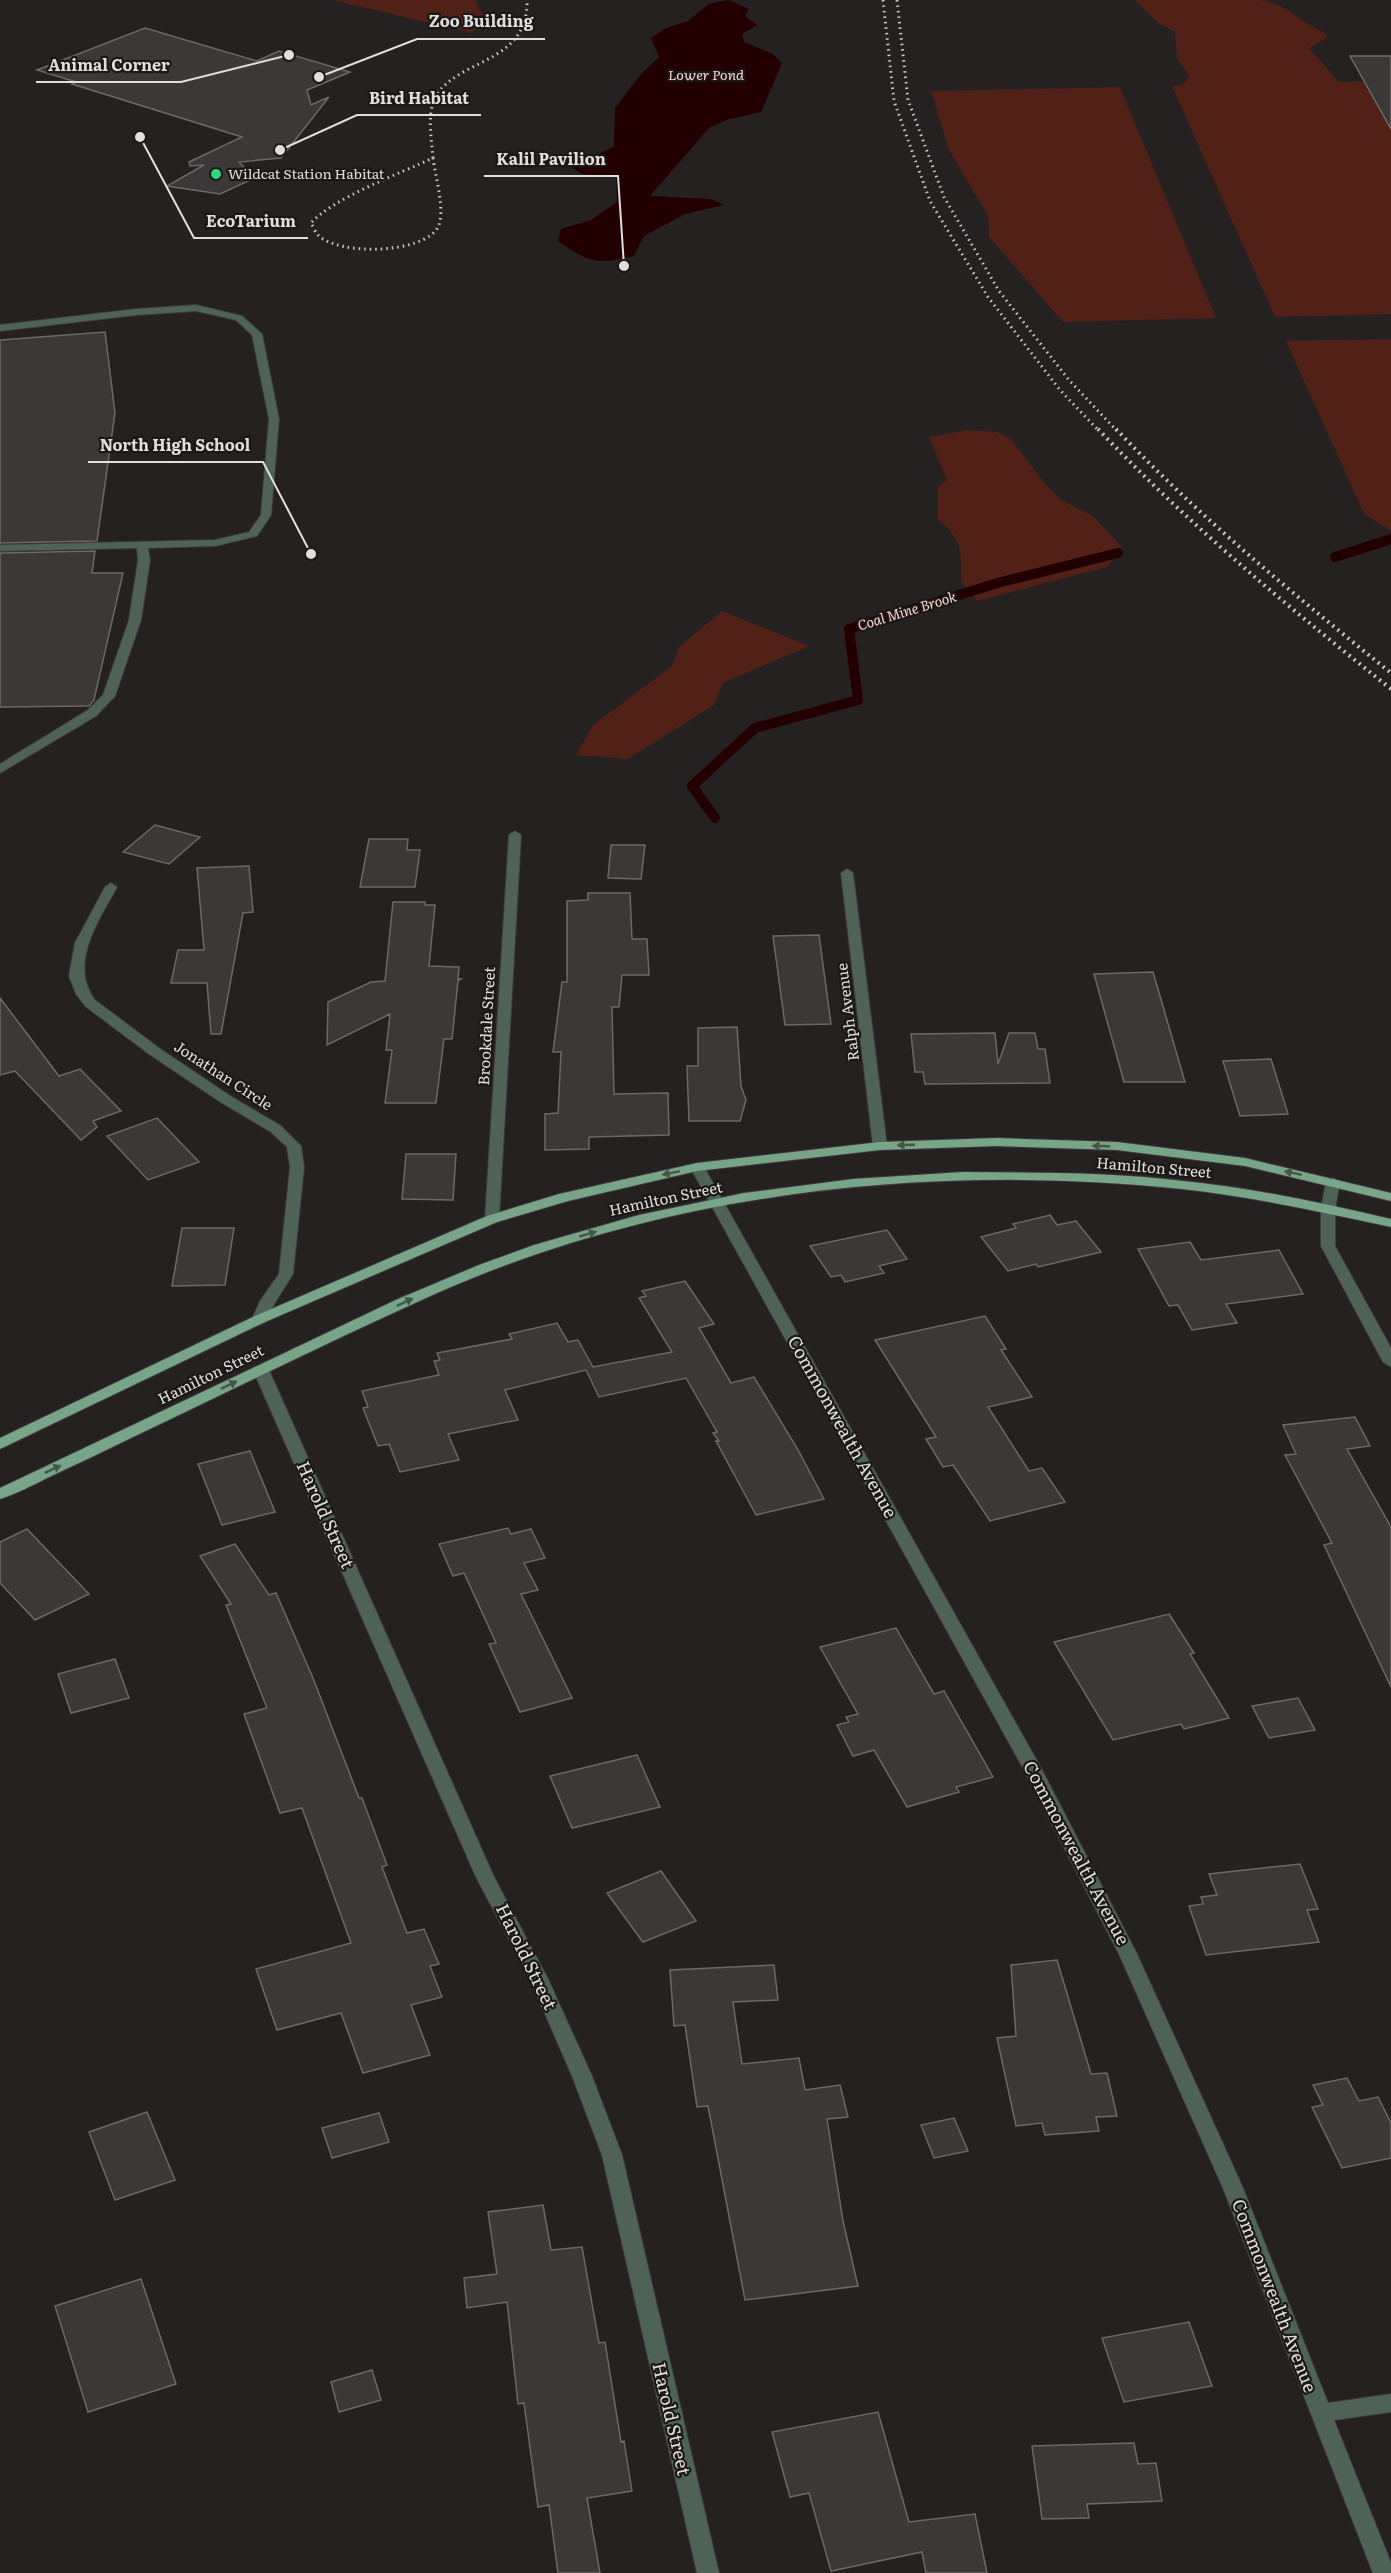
<svg xmlns="http://www.w3.org/2000/svg" width="1391" height="2573" viewBox="0 0 1391 2573" font-family="Literata,serif">
<rect width="100%" height="100%" fill="#242120"/>
<path fill="#512118" d="M333 0H477L476 3 481 12 488 18 471 33Z
M1135 0H1260C1290 5 1298 22 1325 33L1327 38 1309 48 1339 82 1377 81 1391 105V314L1275 317 1172 86 1183 85 1189 76 1177 58 1175 32 1158 23Z
M1120 87 1216 318 1063 322 989 237 988 216 949 150 931 91Z
M1391 339V531L1364 514 1286 341Z
M968 430 997 432 1010 438 1043 481 1061 500 1092 515 1122 547 1107 567 977 601 961 581C962 554 962 537 938 520V487L947 480 929 437Z
M722 611 809 646 723 683 714 705 628 759 576 755 593 725 672 666 679 647Z"/>
<path fill="#230000" d="M728 0 749 9 745 16 757 25 742 34 744 42 773 54 782 63 761 112 726 120 709 128 650 196 711 199 724 205 685 214 644 236 634 256C596 265 590 263 558 241L561 229 591 220 617 202 616 177 582 174 570 166 614 147 615 108 641 74 659 57 651 38 666 28 688 21 709 4Z"/>
<g fill="none" stroke-linecap="round" stroke-linejoin="round">
<path stroke="#230000" stroke-width="10" d="M1335 557 1391 539
M715 818 692 786 755 728 858 700 849 629 1001 582 1118 553"/>
</g>
<path fill="#3c3837" stroke="#6c6867" stroke-width="1.5" d="M145 28 257 61 279 51 350 72 307 90 311 105 329 97 281 158 239 162 255 178 220 194 167 186 204 165 190 166 189 162 242 137 72 84 76 82 37 70Z
M1350 56H1391V129Z
M105 332 115 413 97 541 0 543V340Z
M95 551 92 573H123L94 700 89 706 0 707V553Z
M155 825 200 837 169 864 123 852Z
M369 839H408L407 850H420L415 887H360Z
M611 845H645L641 879 608 878Z
M249 866 253 912 243 913 221 1034H211L207 983H171L178 950H204L197 868Z
M588 893H630L632 939H647L649 975H622L619 1007H612L614 1094 668 1093 669 1135 589 1137V1149L545 1150V1114L558 1113 561 1052H553L562 982H567V901L588 900Z
M393 902H425V905H435L429 966 459 967 458 979H461L458 981 452 1039H444L436 1103H385L392 1050H386L390 1014 327 1045 328 1002 371 982 385 981Z
M819 935 831 1024 785 1025 773 936Z
M1153 972 1185 1082H1124L1094 974Z
M0 998 59 1076 80 1069 121 1111 93 1121 97 1127 81 1140 15 1071 0 1075Z
M737 1027 741 1086 746 1100 740 1121H689L687 1066H698V1028Z
M995 1033 998 1064 1009 1033H1035L1038 1049H1045L1050 1083 925 1084 923 1072H915L911 1034Z
M1271 1059 1288 1114 1240 1116 1223 1061Z
M157 1118 199 1162 148 1180 107 1136Z
M406 1154H456L453 1200 402 1199Z
M1050 1215 1057 1225 1076 1221 1101 1252 1038 1267 1036 1264 1008 1271 981 1237 1016 1228 1013 1224Z
M182 1228H234L225 1285 172 1286Z
M887 1230 907 1259 879 1266 884 1273 845 1282 841 1275 831 1277 810 1246Z
M1190 1242 1201 1260 1279 1250 1303 1294 1226 1304 1237 1323 1192 1330 1178 1305 1169 1306 1138 1249Z
M685 1281 714 1324 699 1328 731 1383 754 1377 797 1448 824 1499 756 1515 716 1441H719L713 1433 717 1432 686 1378 599 1397 586 1370 505 1390 518 1420 448 1434 459 1460 400 1472 389 1444 378 1446 363 1408 368 1407 362 1391 439 1375 434 1361 440 1360 437 1353 512 1339 509 1334 557 1323 568 1342 578 1340 593 1367 672 1352 639 1298 646 1296 642 1291Z
M985 1316 1006 1349 1001 1350 1032 1397 988 1407 1029 1471 1042 1468 1065 1502 990 1521 953 1465 943 1467 926 1439 936 1437 875 1340Z
M1355 1417 1370 1446 1347 1449 1391 1527V1687L1324 1545 1332 1543 1285 1455 1296 1454 1283 1425Z
M250 1451 275 1512 222 1525 198 1464Z
M508 1528 511 1534 531 1529 545 1558 524 1563 538 1590 521 1594 572 1698 520 1712 489 1644 496 1643 464 1573 453 1576 439 1544Z
M27 1529 89 1594 35 1620 0 1583V1542Z
M235 1544 269 1595 276 1593 313 1678 359 1798H362L387 1865 382 1867 407 1933 424 1929 439 1964 430 1966 442 1997 411 2005 430 2055 363 2073 341 2013 277 2030 256 1969 351 1943 302 1808 280 1813 244 1714 267 1708 226 1605 231 1604 200 1556Z
M1169 1614 1194 1653 1190 1654 1229 1718 1184 1729 1181 1724 1113 1740 1054 1642Z
M896 1628 934 1694 944 1691 993 1777 956 1787 959 1792 907 1807 874 1750 853 1756 837 1725 849 1722 846 1717 858 1714 820 1647Z
M115 1659 129 1698 71 1713 58 1674Z
M1298 1698 1315 1730 1269 1738 1252 1706Z
M637 1755 660 1807 572 1828 550 1776Z
M1300 1864 1318 1909 1307 1910 1319 1942 1206 1955 1189 1906 1203 1904 1201 1897 1217 1895 1209 1874Z
M661 1871 696 1921 643 1942 607 1893Z
M1057 1960 1091 2074 1107 2073 1117 2116 1096 2117 1099 2131 1045 2135 1042 2123 1016 2126 997 2038 1016 2036 1011 1965Z
M774 1965 778 2000 733 2002 742 2064 799 2058 805 2090 840 2085 848 2117 827 2119 843 2221 858 2286 745 2300 708 2106 697 2107 685 2025 674 2026 670 1970Z
M1347 2078 1359 2101 1378 2097 1391 2123V2158L1342 2168 1312 2107 1323 2105 1313 2085Z
M147 2112 175 2180 115 2200 89 2132Z
M379 2113 389 2142 332 2158 322 2128Z
M954 2118 968 2151 934 2158 921 2125Z
M543 2205 551 2250 582 2247 599 2343 605 2342 621 2442 624 2441 632 2491 587 2498 600 2573H558L549 2505 538 2507 524 2403 518 2404 507 2302 467 2308 464 2278 497 2274 488 2212Z
M141 2279 176 2384 88 2412 55 2306Z
M1189 2322 1212 2386 1124 2402 1102 2338Z
M372 2370 381 2400 339 2412 331 2382Z
M878 2412 909 2522 975 2514 987 2573H926L922 2552 831 2571 809 2493 790 2497 772 2432Z
M1134 2443 1138 2464 1156 2463 1162 2501 1087 2504 1089 2518 1042 2519 1032 2446Z"/>
<g fill="none" stroke-linecap="round" stroke-linejoin="round">
<defs>
<path id="minor" d="M196 305 242 316 262 334 279 419 271 515 257 536 215 546 148 548 150 560 141 620 115 696 96 716 0 773V764L88 710 103 695 129 620 138 560 137 548 0 551V545L215 540 249 532 261 515 269 419 252 335 236 320 196 311 136 315 0 331V325L136 309Z
M515 831 521 835 499 1219 492 1223 485 1219 509 835Z
M847 869 853 873 887 1146 880 1150 873 1146 841 873Z
M111 883 117 887C99 920 68 964 95 1000L159 1048 232 1097 281 1126 301 1146 304 1167 293 1274 276 1301 265 1322 260 1324 252 1319 260 1301 279 1274 290 1167 287 1147 271 1132 222 1103 149 1054 85 1006 76 994 69 976 75 943 105 887Z
M697 1163 704 1167 1041 1768 1137 1954 1243 2188 1328 2403 1391 2394V2412L1334 2420 1391 2563V2573H1373L1223 2188 1119 1954 1023 1768 690 1167Z
M1333 1178 1340 1182 1335 1209V1246L1391 1348V1367L1383 1362 1321 1246V1209L1326 1182Z
M261 1365 269 1370 494 1877 548 1979 592 2076 622 2155 719 2573H697L602 2155 572 2076 530 1979 476 1877 253 1370Z"/>
<path id="major" d="M997 1138 1117 1142 1245 1158 1391 1193V1201L1245 1166 1117 1150 997 1146 880 1150 697 1171 568 1201 497 1222 265 1322 0 1449V1438L255 1316 487 1216 559 1194 697 1163 880 1142Z
M963 1172C1037 1173 1110 1172 1183 1181 1254 1188 1322 1203 1391 1219V1227C1322 1212 1253 1197 1182 1189 933 1163 668 1191 437 1293 334 1339 234 1389 133 1437 104 1451 75 1465 47 1478 31 1486 16 1494 0 1499V1488L398 1299 479 1265 534 1245 639 1215 744 1193 853 1179Z"/>
</defs>
<use href="#minor" stroke="#3e3b3b" stroke-width="2"/>
<use href="#major" stroke="#3e3b3b" stroke-width="2"/>
<use href="#minor" fill="#4e6355" fill-rule="evenodd"/>
<use href="#major" fill="#78a487" fill-rule="evenodd"/>
<path stroke="#ccc9c9" stroke-width="3" stroke-dasharray="1.5 4" stroke-linecap="butt" d="M883 0 894 101 930 201 988 297 1060 390 1099 431
M897 0 908 100 944 197 999 291 1069 380 1117 431
M433 158C435 175 446 212 438 227 424 254 338 256 318 235 315 232 313 226 311 223 333 198 401 173 433 158Z
M433 158C432 144 429 126 431 112 439 56 529 72 527 0"/>
<path stroke="#ccc9c9" stroke-width="4" stroke-dasharray="2 4.5" stroke-linecap="butt" d="M1098 429C1188 524 1288 607 1391 689
M1116 429C1200 518 1296 596 1391 673"/>
</g>
<defs><path id="oneway-solid" d="M-6-.8H1V-3.2L6.5 0L1 3.2V.8H-6Z" transform="scale(1.5)"/></defs>
<g fill="#455749">
<use href="#oneway-solid" transform="translate(906 1145) rotate(178)"/>
<use href="#oneway-solid" transform="translate(1101 1146) rotate(-178)"/>
<use href="#oneway-solid" transform="translate(671 1173) rotate(168)"/>
<use href="#oneway-solid" transform="translate(1293 1173) rotate(-168)"/>
<use href="#oneway-solid" transform="translate(588 1234) rotate(-16)"/>
<use href="#oneway-solid" transform="translate(405 1302) rotate(-25)"/>
<use href="#oneway-solid" transform="translate(229 1385) rotate(-26)"/>
<use href="#oneway-solid" transform="translate(53 1469) rotate(-25)"/>
</g>
<circle fill="#2ed883" stroke="#1b1817" stroke-width="2" cx="216" cy="174" r="6"/>
<g text-anchor="middle" stroke-width="4.5" stroke-linejoin="round" paint-order="stroke">
<g font-size="14" font-style="italic" fill="#fbd7cf" stroke="#1b1817">
<text x="706" y="80">Lower Pond</text>
<text transform="translate(907 611) rotate(-17)" y="5">Coal Mine Brook</text>
</g>
<g font-size="14" fill="#e1dede" stroke="#1b1817" text-anchor="start">
<text x="228" y="179">Wildcat Station Habitat</text>
</g>
<g font-size="15" fill="#e1dede" stroke="#1b1817">
<text transform="translate(848 1012) rotate(-97)" y="5">Ralph Avenue</text>
<text transform="translate(487 1026) rotate(-87)" y="5">Brookdale Street</text>
<text transform="translate(223 1076) rotate(33)" y="5">Jonathan Circle</text>
<text transform="translate(1154 1168) rotate(5)" y="5">Hamilton Street</text>
<text transform="translate(666 1199) rotate(-12)" y="5">Hamilton Street</text>
<text transform="translate(211 1375) rotate(-26)" y="5">Hamilton Street</text>
</g>
<g font-size="18" fill="#e1dede" stroke="#1b1817">
<text transform="translate(842 1427) rotate(61)" y="6">Commonwealth Avenue</text>
<text transform="translate(325 1515) rotate(66)" y="6">Harold Street</text>
<text transform="translate(1076 1853) rotate(62)" y="6">Commonwealth Avenue</text>
<text transform="translate(526 1957) rotate(64)" y="6">Harold Street</text>
<text transform="translate(1274 2296) rotate(69)" y="6">Commonwealth Avenue</text>
<text transform="translate(671 2419) rotate(77)" y="6">Harold Street</text>
</g>
</g>
<path fill="none" stroke="#e1dede" stroke-width="2" d="M319 77L417 39H545M289 55L181 82H36M280 150L357 115H481M624 266L618 176H484M140 137L194 238H308M311 554L263 462H88"/>
<g fill="#e1dede" stroke="#1b1817" stroke-width="2">
<circle cx="319" cy="77" r="6"/>
<circle cx="289" cy="55" r="6"/>
<circle cx="280" cy="150" r="6"/>
<circle cx="624" cy="266" r="6"/>
<circle cx="140" cy="137" r="6"/>
<circle cx="311" cy="554" r="6"/>
</g>
<g font-size="16" text-anchor="middle" font-weight="bold" fill="#e1dede" stroke="#1b1817" stroke-width="4.5" stroke-linejoin="round" paint-order="stroke">
<text x="481" y="27">Zoo Building</text>
<text x="109" y="71">Animal Corner</text>
<text x="419" y="104">Bird Habitat</text>
<text x="551" y="165">Kalil Pavilion</text>
<text x="251" y="227">EcoTarium</text>
<text x="175" y="451">North High School</text>
</g>
</svg>
